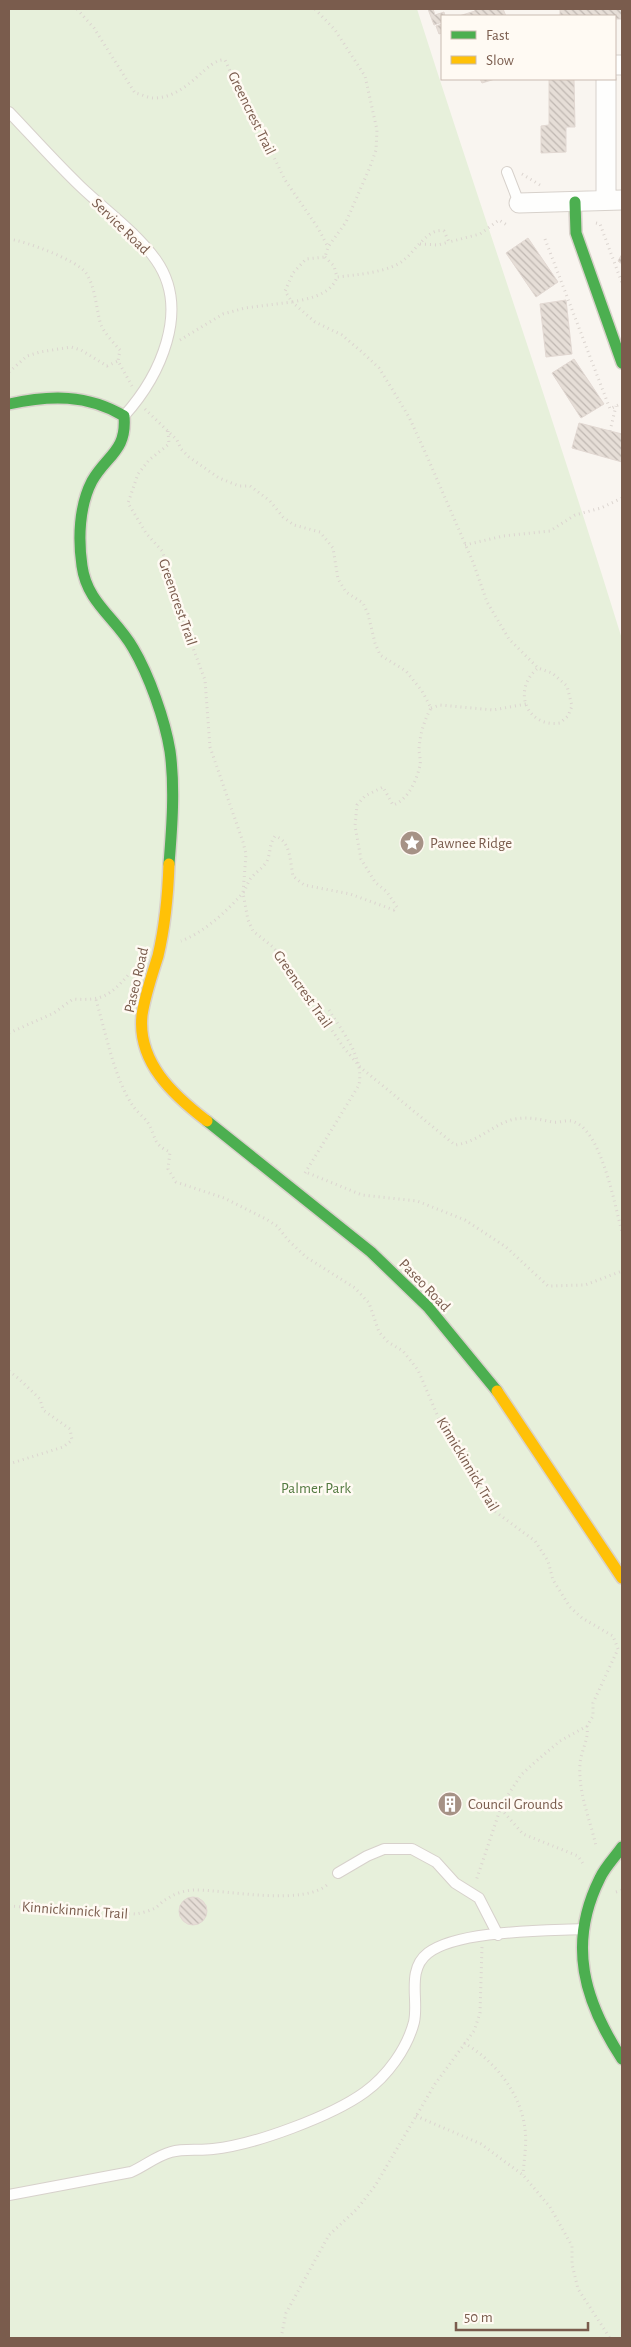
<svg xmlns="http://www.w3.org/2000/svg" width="631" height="2347" viewBox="0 0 631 2347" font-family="'Alegreya Sans',sans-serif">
<defs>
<pattern id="building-back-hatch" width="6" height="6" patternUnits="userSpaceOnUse" patternTransform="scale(1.25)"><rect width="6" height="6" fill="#e6ded7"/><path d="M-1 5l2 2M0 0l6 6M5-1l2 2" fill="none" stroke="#bfb7b1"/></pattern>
</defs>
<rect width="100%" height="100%" fill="#f9f5f0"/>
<path fill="#e7f0db" d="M9 9H417C484 219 557 428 622 639V2338H9Z"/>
<path fill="url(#building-back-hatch)" stroke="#e2d8d2" d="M428 9H433L435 15 444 12 445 16H442V22L434 25Z
M474 9H503L506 16H459L475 11Z
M560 9H622V19H615V16H560Z
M442 24V33L439 34 436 26Z
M480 79H495L482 83Z
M549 79H574L575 127H566V152L541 153V126L549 125Z
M528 238 558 282 536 297 506 253Z
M622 254V264L618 261Z
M566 300 572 354 546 357 540 304Z
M574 359 604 404 581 418 552 373Z
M579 423 622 434V462L572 448Z
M442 1794 462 1799 458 1814 439 1810Z
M179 1911a14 14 0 1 1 28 0a14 14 0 1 1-28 0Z"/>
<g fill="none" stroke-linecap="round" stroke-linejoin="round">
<defs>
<path id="lane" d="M9 112C32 136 55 162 80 186 105 210 136 232 156 260 191 310 160 376 124 416
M507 172 519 203
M338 1873 367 1856 384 1849H412L436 1862 455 1883 479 1898 498 1935
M9 2195 131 2172C145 2166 156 2156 171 2152 185 2148 199 2151 213 2149 254 2145 332 2116 365 2092 387 2076 407 2049 414 2022 419 2000 406 1970 428 1953 458 1930 544 1931 583 1929"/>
<path id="street" d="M615 65H622
M606 79V200
M519 203 622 200"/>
<path id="fast" d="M575 202 576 233 622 363
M9 404C50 395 87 394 124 416 127 451 107 455 92 481 79 506 78 539 82 566 87 603 116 618 133 648 149 675 165 720 170 751 175 787 172 827 169 864
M207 1121 371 1252 428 1307 497 1391
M622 1847C615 1857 605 1867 600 1878 567 1944 584 2001 622 2059"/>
<path id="slow" d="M169 864C168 894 165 926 158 956 152 975 145 995 142 1015 137 1062 173 1095 207 1121
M497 1391 622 1578"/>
</defs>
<use href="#lane" stroke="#d7d1cb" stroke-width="12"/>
<use href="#street" stroke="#d7d1cb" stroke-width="21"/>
<use href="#fast" stroke="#d9d2cb" stroke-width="14"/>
<use href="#slow" stroke="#d9d2cb" stroke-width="14"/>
<path stroke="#dcd5d0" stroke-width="3" stroke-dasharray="1 4" stroke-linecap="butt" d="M77 9 94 28 135 93C141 94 148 98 154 98 188 98 208 57 225 60L258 132 268 145 285 180 318 228 328 247
M315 9 335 30 365 76 377 130 376 150 370 167 346 222 328 247 325 257 306 259 293 273 285 291 292 302C308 299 331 295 337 277
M522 174 540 185
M596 223 600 224 622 283
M9 239C25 241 77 260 86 273 95 286 96 306 100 322 103 332 113 342 120 350L118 361
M545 239 610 409 622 403
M420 244 438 245 449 242
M325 257 334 266 337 277C355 275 392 272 405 259 416 250 429 227 444 231L449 242 480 234 499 220 507 225
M180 340 223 314 245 308 292 302 315 322 342 335 362 352 379 368 392 389 409 417 426 454 473 562 487 602 509 639 538 668 552 673 567 686 572 706 568 716 560 723C527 728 511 690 538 668
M9 372 27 356 40 352 71 347 81 350 107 366 118 361 132 386
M145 409 177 440 181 449 189 457 219 478 239 486H250L270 501 283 517 294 525 320 532 333 548 338 579 346 592 363 603 368 614 375 643 380 655 406 671 422 691 431 708C424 721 420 734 419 749 419 754 421 760 420 765 417 780 408 800 393 805L383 787 365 796 357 805 355 826 361 859 375 882 387 892 397 907 394 910 350 894 304 885 293 876C290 862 291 841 275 836 269 844 271 852 267 861 263 868 256 872 251 878 247 883 246 890 242 894 226 912 203 933 181 941
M168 431 169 444 149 460 138 474 128 503 146 533 162 551 175 584 177 605 205 680 210 747 243 842 246 854 243 893 248 920 253 931 273 947 282 958 299 987 310 998 344 1048 360 1067 455 1145C478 1142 491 1126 511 1120 525 1116 539 1119 552 1122 559 1123 565 1120 571 1121 601 1126 615 1207 622 1232
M610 431 616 406
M465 545 503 536 550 531 575 515 601 508 622 498
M431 708 440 705 493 710 526 704
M96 1000C106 1033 114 1078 133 1106 137 1112 144 1117 148 1123 157 1138 152 1144 170 1152L168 1169 176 1182 224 1198 266 1219 277 1226 288 1240 306 1257 355 1288 369 1303 379 1332 388 1342 403 1351 418 1370 442 1426 480 1485 493 1510 535 1541 548 1561 553 1580 570 1607 582 1618 613 1636 618 1649 593 1703V1716L587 1726 560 1741 534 1763 521 1775 502 1804 476 1881
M9 1033 54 1013 73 999C102 1001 110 996 129 974
M305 1173 359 1085C364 1057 343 1033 329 1010
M308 1173 362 1195 417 1201 465 1220 506 1247 548 1286 585 1285 622 1271
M9 1371 18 1378 40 1399 43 1410 70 1429 72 1440 63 1447 9 1464
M587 1726C589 1740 581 1750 580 1764 578 1793 590 1819 596 1846
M501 1809 523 1834 578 1856 584 1865
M616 1892 622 1890
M9 1906 136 1914C142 1913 149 1911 155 1908 159 1906 162 1901 167 1899 175 1893 186 1890 196 1890 228 1890 306 1907 329 1883
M464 2043C494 2060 521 2093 525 2129 527 2144 524 2160 523 2175
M416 2116 481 2144 523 2175 550 2207 572 2246V2264L578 2289 610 2338
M281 2338 286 2313 329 2235 357 2209 375 2186 435 2084 474 2031 480 2013 482 1947"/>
<use href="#lane" stroke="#fefefd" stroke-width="10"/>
<use href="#street" stroke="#fefefd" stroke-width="19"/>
<use href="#fast" stroke="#4caf50" stroke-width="11"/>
<use href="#slow" stroke="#ffc107" stroke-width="11"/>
</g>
<defs>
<symbol id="sight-disc" viewBox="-11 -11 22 22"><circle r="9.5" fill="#a69286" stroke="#fffaf3"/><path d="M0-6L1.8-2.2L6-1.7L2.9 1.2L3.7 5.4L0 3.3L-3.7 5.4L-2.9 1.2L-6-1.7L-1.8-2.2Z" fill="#fff"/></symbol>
<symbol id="building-disc" viewBox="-11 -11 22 22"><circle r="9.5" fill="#a69286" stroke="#fffaf3"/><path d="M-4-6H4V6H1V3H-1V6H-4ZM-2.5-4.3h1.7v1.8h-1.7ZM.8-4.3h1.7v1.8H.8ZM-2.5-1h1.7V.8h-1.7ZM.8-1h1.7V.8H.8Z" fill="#fff"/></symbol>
</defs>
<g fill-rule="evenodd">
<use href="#sight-disc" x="398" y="829" width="28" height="28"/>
<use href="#building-disc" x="436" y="1790" width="28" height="28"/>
</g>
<g text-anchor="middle" stroke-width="5" stroke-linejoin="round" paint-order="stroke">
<g font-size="15" fill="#7a5c4d" stroke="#fffaf3">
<text transform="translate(252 113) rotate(64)" y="5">Greencrest Trail</text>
<text transform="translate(121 226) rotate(44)" y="5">Service Road</text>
<text transform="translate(178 602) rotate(71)" y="5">Greencrest Trail</text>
<text transform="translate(136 980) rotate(-77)" y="5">Paseo Road</text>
<text transform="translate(303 989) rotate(55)" y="5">Greencrest Trail</text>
<text transform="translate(425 1285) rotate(46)" y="5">Paseo Road</text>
<text transform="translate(468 1464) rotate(59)" y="5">Kinnickinnick Trail</text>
<text transform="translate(75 1910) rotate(4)" y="5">Kinnickinnick Trail</text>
</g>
<g font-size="15" fill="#7a5c4d" stroke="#fffaf3" text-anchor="start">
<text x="430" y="848">Pawnee Ridge</text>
<text x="468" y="1809">Council Grounds</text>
</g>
<g font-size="15" fill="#537a41" stroke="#fffaf3">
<text x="316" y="1493">Palmer Park</text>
</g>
</g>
<rect width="631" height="2347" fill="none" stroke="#7a5c4d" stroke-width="20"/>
<rect x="441" y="15" width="175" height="65" fill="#fffaf3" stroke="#cabbb1"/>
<rect x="451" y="31" width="25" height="8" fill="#4caf50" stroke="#cabbb1"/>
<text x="486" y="40" font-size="15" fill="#7a5c4d">Fast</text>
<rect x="451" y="56" width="25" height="8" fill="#ffc107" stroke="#cabbb1"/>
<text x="486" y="65" font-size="15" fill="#7a5c4d">Slow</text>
<path d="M456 2322v8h132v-8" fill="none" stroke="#7a5c4d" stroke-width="2.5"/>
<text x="464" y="2322" font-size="15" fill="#7a5c4d" stroke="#fffaf3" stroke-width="4" paint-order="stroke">50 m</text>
</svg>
